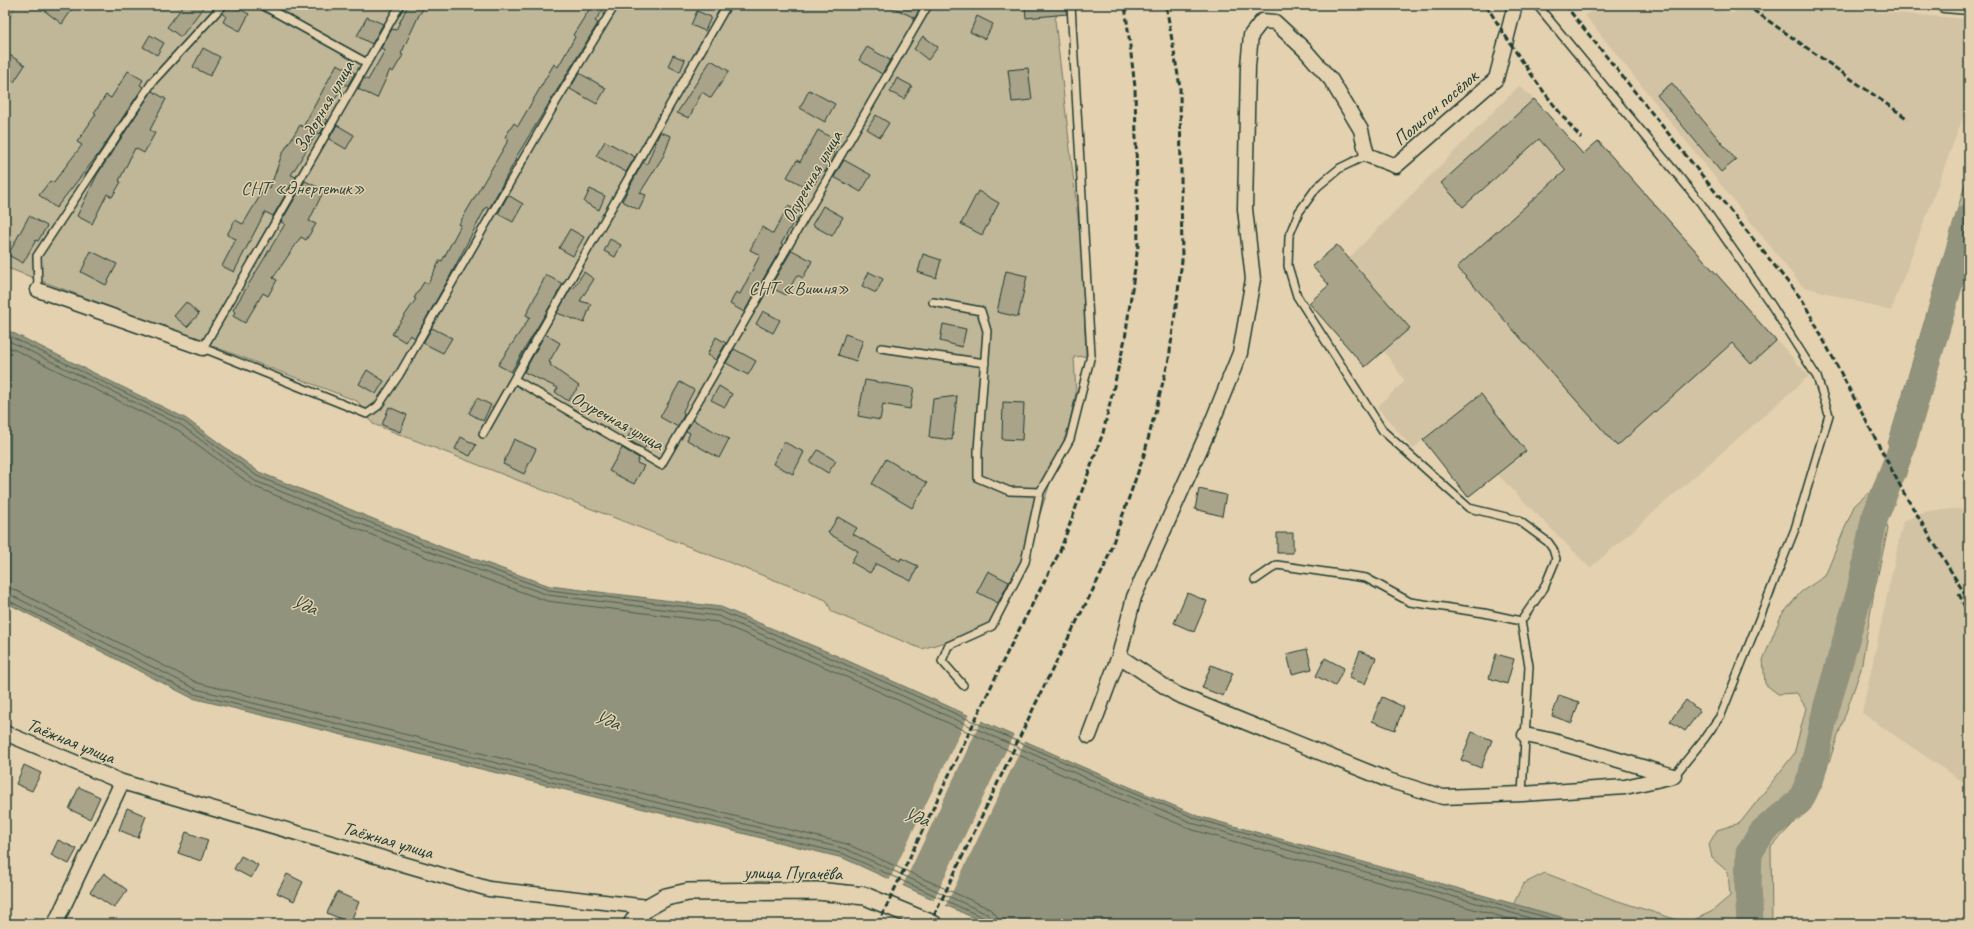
<svg xmlns="http://www.w3.org/2000/svg" width="1974" height="929" viewBox="0 0 1974 929" font-family="Caveat,sans-serif">
<rect width="100%" height="100%" fill="#e4d1af"/>
<filter id="ink" filterUnits="userSpaceOnUse"><feTurbulence type="fractalNoise" baseFrequency=".025" numOctaves="2"/><feDisplacementMap in="SourceGraphic" scale="8" xChannelSelector="R" yChannelSelector="G"/><feConvolveMatrix kernelMatrix="1 2 1 2 8 2 1 2 1" color-interpolation-filters="sRGB"/></filter>
<g filter="url(#ink)">
<path fill="#d2c3a4" d="M1602 5H1700L1732 13 1749 5H1795L1969 19V101L1891 311 1802 286 1585 15Z
M1519 86 1534 99 1583 154 1598 141 1809 376 1590 568 1497 474 1468 497 1423 440 1413 449 1377 407 1405 381 1384 351 1365 367 1309 303 1329 285 1312 266 1337 245 1349 258Z
M1969 508V786L1862 713 1903 521 1928 511Z"/>
<path fill="#c0b698" stroke="#707a66" d="M15 5H1060L1055 20 1082 252 1086 356 1074 357 1076 393 1069 425 1018 581 996 620 968 635 922 649 832 612 826 600 373 424 357 401 5 267V30Z
M1969 171V262L1905 477 1888 444Z
M1868 493 1881 503 1888 529 1874 592 1861 669 1822 782 1805 811 1771 847 1772 924H1586L1513 905 1523 884 1545 873 1612 899 1687 923 1711 912 1730 896 1728 872 1712 858 1709 844 1717 830 1740 823 1794 754 1806 708 1797 693 1778 694 1765 684 1763 660 1781 616 1801 592 1825 576 1854 506Z"/>
<path fill="#91937b" stroke="#63715f" d="M5 329 185 418 259 472 444 548 550 586 721 607 835 655 1078 765 1198 816 1586 924H987L843 858 192 698 5 602Z"/>
<path fill="#e4d1af" d="M969 714 982 719 902 887 889 881Z
M1014 734 1026 739 945 907 933 901Z"/>
<g fill="none" stroke-linecap="round" stroke-linejoin="round">
<path stroke="#4d5f50" stroke-width="1" d="M5 334 183 421 257 476 442 552 549 590 720 611 833 659 1077 768 1197 819 1570 924
M5 339 181 425 255 481 440 556 548 595 718 616 831 664 1075 773 1195 824 1551 924
M5 345 178 430 253 486 438 562 547 601 717 622 829 669 1072 779 1193 830 1527 924
M5 588 13 589 198 683 847 844 990 909 996 915 998 924
M5 594 11 595 196 689 846 849 987 914 991 918 992 924
M5 599 194 694 844 854 984 918 987 924"/>
<path stroke="#91937b" stroke-width="27" d="M1750 924 1748 885 1749 853 1763 831 1800 801 1811 778 1826 709 1860 591 1874 520 1901 450 1969 217"/>
</g>
<path fill="#a8a389" stroke="#1f3d34" d="M37 5H75L62 24Z
M184 5H205L181 37 167 27Z
M228 5H232L249 14 240 31 223 22 226 16 222 14Z
M408 5H426L419 15 401 54 403 55 393 72 390 70 377 98 358 89 364 78 368 80 385 50 381 48 392 29 396 30Z
M592 5H607L595 21 598 23 515 159H516L489 209 486 207 449 278 415 338 410 335 405 342 392 334 416 299 414 298 424 282 428 284 440 260 442 261 461 225 459 224 509 139 505 137 514 123 518 126 554 64 558 67 575 37 573 35Z
M887 5H921L915 18Z
M1025 5H1066L1067 14 1026 18Z
M697 11 711 17 705 31 691 25Z
M977 16 993 24 985 39 970 32Z
M367 17 383 24 372 44 357 36Z
M150 35 164 43 157 55 143 47Z
M923 36 938 47 928 60 914 49Z
M867 47 890 60 882 74 859 60Z
M203 48 220 57 210 76 193 67Z
M5 52 25 65 14 82 5 76Z
M673 55 685 60 680 72 668 66Z
M711 60 729 71 711 98 702 92 689 118 677 113Z
M337 64 355 73 348 85H343L324 118 328 120 320 134 317 133 291 175 296 177 273 216 265 212 234 272 222 266 236 239 227 235 235 220 243 224 266 186 270 188 282 154 300 125 303 127Z
M1028 68 1032 100 1012 102 1008 70Z
M128 71 143 80 140 85 143 87 97 156 56 208 39 195 50 181 53 183 82 145 77 142 96 114 94 113 106 95 111 98Z
M579 73 606 88 597 104 570 89Z
M897 78 912 86 904 99 890 92Z
M1672 83 1736 160 1721 172 1657 95Z
M809 90 835 104 825 122 800 108Z
M152 91 166 99 150 130 155 133 144 153 135 148 119 181 121 182 112 197 107 194 92 224 77 216 97 175Z
M1534 99 1583 154 1598 141 1776 341 1751 364 1732 343 1617 446 1457 267 1566 170 1539 139 1463 207 1441 183Z
M876 115 889 123 880 137 867 129Z
M337 125 354 135 346 149 329 139Z
M818 130 839 142 833 153 835 155 825 172 822 170 814 185 806 181 804 186 787 177 797 160 800 162Z
M660 132 671 136 664 155 640 193 646 195 639 210 622 201 643 162 647 164Z
M605 141 635 157 626 172 596 156Z
M844 160 871 175 861 192 834 177Z
M305 181 324 190 309 221 316 224 306 240 301 237 273 278 277 280 268 296 263 293 245 323 233 316 235 312 233 310 285 224 281 222Z
M590 189 605 196 599 210 584 202Z
M978 191 999 203 982 235 961 224Z
M508 195 523 204 513 222 498 214Z
M788 206 802 213 795 224 793 223 781 244 783 245 744 312 730 304 736 292 740 294 760 255 750 250 762 227 773 234Z
M823 206 843 217 832 236 812 225Z
M29 216 47 226 38 241 36 240 23 263 8 255Z
M570 229 584 237 573 256 559 248Z
M610 239 621 245 615 257 604 251Z
M1337 245 1410 328 1365 367 1309 303 1329 285 1312 266Z
M792 250 812 261 803 278 797 275 786 295 770 287Z
M91 251 117 264 106 285 81 272Z
M923 254 941 260 936 278 918 272Z
M1006 271 1027 276 1018 317 997 312Z
M584 272 594 279 580 301 591 304 584 323 557 313 571 288 573 289Z
M869 272 883 279 876 293 862 286Z
M546 275 563 284 511 372 498 365 530 317 526 315Z
M186 302 199 314 187 327 174 316Z
M763 311 780 320 773 333 756 324Z
M943 324 966 329 962 347 940 341Z
M432 328 452 338 443 353 423 343Z
M545 334 560 343 549 362 551 363 550 365 579 386 568 401 555 392 558 388 524 372Z
M845 334 863 340 856 361 838 355Z
M716 337 726 343 716 360 707 355Z
M734 349 756 361 748 375 726 363Z
M367 370 384 381 376 394 359 384Z
M865 380 914 388 910 409 883 404 880 420 858 416Z
M680 382 694 390 683 411 684 415 678 427 660 417Z
M719 386 732 394 725 407 711 400Z
M1481 394 1526 451 1468 497 1423 440Z
M957 396 952 440 929 437 933 399Z
M477 398 491 405 483 421 469 413Z
M1003 402 1024 403 1022 440 1002 439Z
M389 407 407 415 400 432 382 425Z
M693 420 729 439 719 458 687 440 690 433 686 431Z
M632 428 650 438 644 449 627 439Z
M461 437 476 445 470 456 455 449Z
M514 439 536 449 524 474 503 464Z
M784 442 804 452 793 474 773 464Z
M622 448 639 458 637 463 644 466 634 484 609 471Z
M818 450 836 461 828 473 810 462Z
M886 459 927 483 912 508 872 484Z
M1199 489 1226 495 1222 516 1195 509Z
M838 517 857 528 853 534 900 561 901 558 918 566 911 581 876 564 870 573 851 562 858 551 828 533Z
M1277 533H1293V553H1277Z
M988 571 1009 582 998 603 977 592Z
M1187 593 1207 601 1194 632 1174 623Z
M1307 649 1312 669 1292 674 1287 654Z
M1360 651 1376 658 1365 684 1349 678Z
M1496 654 1514 659 1507 684 1489 678Z
M1325 658 1344 668 1335 686 1316 676Z
M1211 665 1233 673 1223 696 1202 688Z
M1559 695 1579 702 1572 723 1552 716Z
M1382 697 1404 707 1395 730 1372 721Z
M1686 700 1700 711 1685 731 1670 721Z
M1472 732 1492 740 1481 768 1461 760Z
M24 765 41 773 32 791 16 784Z
M79 787 100 797 90 819 69 809Z
M127 808 146 816 138 838 119 830Z
M186 832 208 840 201 861 178 853Z
M58 840 77 849 69 864 51 855Z
M241 856 258 865 251 878 234 869Z
M104 873 127 890 114 908 90 892Z
M287 874 303 882 294 901 277 893Z
M337 892 359 902 350 923 327 913Z"/>
<g fill="none" stroke-linecap="round" stroke-linejoin="round">
<defs>
<path id="service" d="M262 5 367 63
M400 5 203 348 367 414 378 406 399 375 556 102 615 5
M727 5 514 379 661 465 928 5
M1537 5 1700 202 1770 303 1817 377 1829 415 1795 529 1721 715 1704 739 1674 776
M1367 155 1340 168 1317 187 1299 212 1289 236 1288 266 1297 296 1383 431 1469 508 1518 520 1548 542 1553 549 1556 559 1544 588 1521 621
M38 290 37 256 153 81 223 5
M933 302 981 311 987 331 978 450V478L1009 491 1040 492 1070 439 1091 355 1071 5
M881 348 985 363
M483 434 514 379
M1255 580 1277 565 1366 578 1410 602 1484 613 1521 621 1529 666 1522 794
M963 685 942 661 948 646 992 626 1025 562 1040 492"/>
<path id="minor" d="M1944 5 1969 7
M38 290 203 348
M1119 656 1176 694 1388 780 1443 797 1522 794 1625 787 1674 776
M5 733 122 782 55 924
M1525 735 1550 740 1673 776
M1089 736 1119 656 1134 597 1210 427 1240 353 1253 279 1245 209 1248 66 1251 35 1262 21 1275 22 1305 50 1331 80 1361 130 1367 155 1396 166 1496 79 1515 5
M122 782 489 889 648 907"/>
<path id="tertiary" d="M632 924 637 916 648 907 666 897 688 892 817 891 865 896 933 924"/>
</defs>
<use href="#service" stroke="#1f3d34" stroke-width="10"/>
<use href="#minor" stroke="#1f3d34" stroke-width="17"/>
<use href="#tertiary" stroke="#1f3d34" stroke-width="20"/>
<use href="#service" stroke="#e4d1af" stroke-width="7"/>
<use href="#minor" stroke="#e4d1af" stroke-width="14"/>
<use href="#tertiary" stroke="#e4d1af" stroke-width="17"/>
<path stroke="#1f3d34" stroke-width="3" stroke-dasharray="6 3" stroke-linecap="butt" d="M1486 5C1515 52 1545 97 1581 138
M1565 5 1803 301 1905 495 1969 601
M1746 5 1908 119
M1959 594 1969 616
M878 924 1007 653 1060 551 1103 433 1125 339 1138 246 1135 87 1125 5
M930 924 1048 678 1104 568 1144 455 1169 359 1182 261 1180 87 1166 5"/>
</g>
</g>
<g text-anchor="middle" stroke-width="3" stroke-linejoin="round" paint-order="stroke">
<g font-size="19" fill="#1f3d34" stroke="#e4d1af">
<text transform="translate(323 106) rotate(-60)" y="7">Задорная улица</text>
<text transform="translate(1435 107) rotate(-41)" y="7">Полигон посёлок</text>
<text transform="translate(811 176) rotate(-60)" y="7">Огуречная улица</text>
<text transform="translate(618 420) rotate(29)" y="7">Огуречная улица</text>
<text transform="translate(71 740) rotate(22)" y="7">Таёжная улица</text>
<text transform="translate(388 839) rotate(16)" y="7">Таёжная улица</text>
<text transform="translate(793 872) rotate(1)" y="7">улица Пугачёва</text>
</g>
<g font-size="19" fill="#2f493e" stroke="#e4d1af">
<text x="303" y="194">СНТ «Энергетик»</text>
<text x="799" y="294">СНТ «Вишня»</text>
</g>
<g font-size="20" font-style="italic" fill="#2a463b" stroke="#e4d1af">
<text transform="translate(304 604) rotate(21)" y="7">Уда</text>
<text transform="translate(607 719) rotate(20)" y="7">Уда</text>
<text transform="translate(916 816) rotate(17)" y="7">Уда</text>
</g>
</g>
<rect width="1974" height="929" fill="none" stroke="#e4d1af" stroke-width="20"/>
<rect x="10" y="10" width="1954" height="909" fill="none" stroke="#1f3d34" stroke-width="1.5" filter="url(#ink)"/>
</svg>
